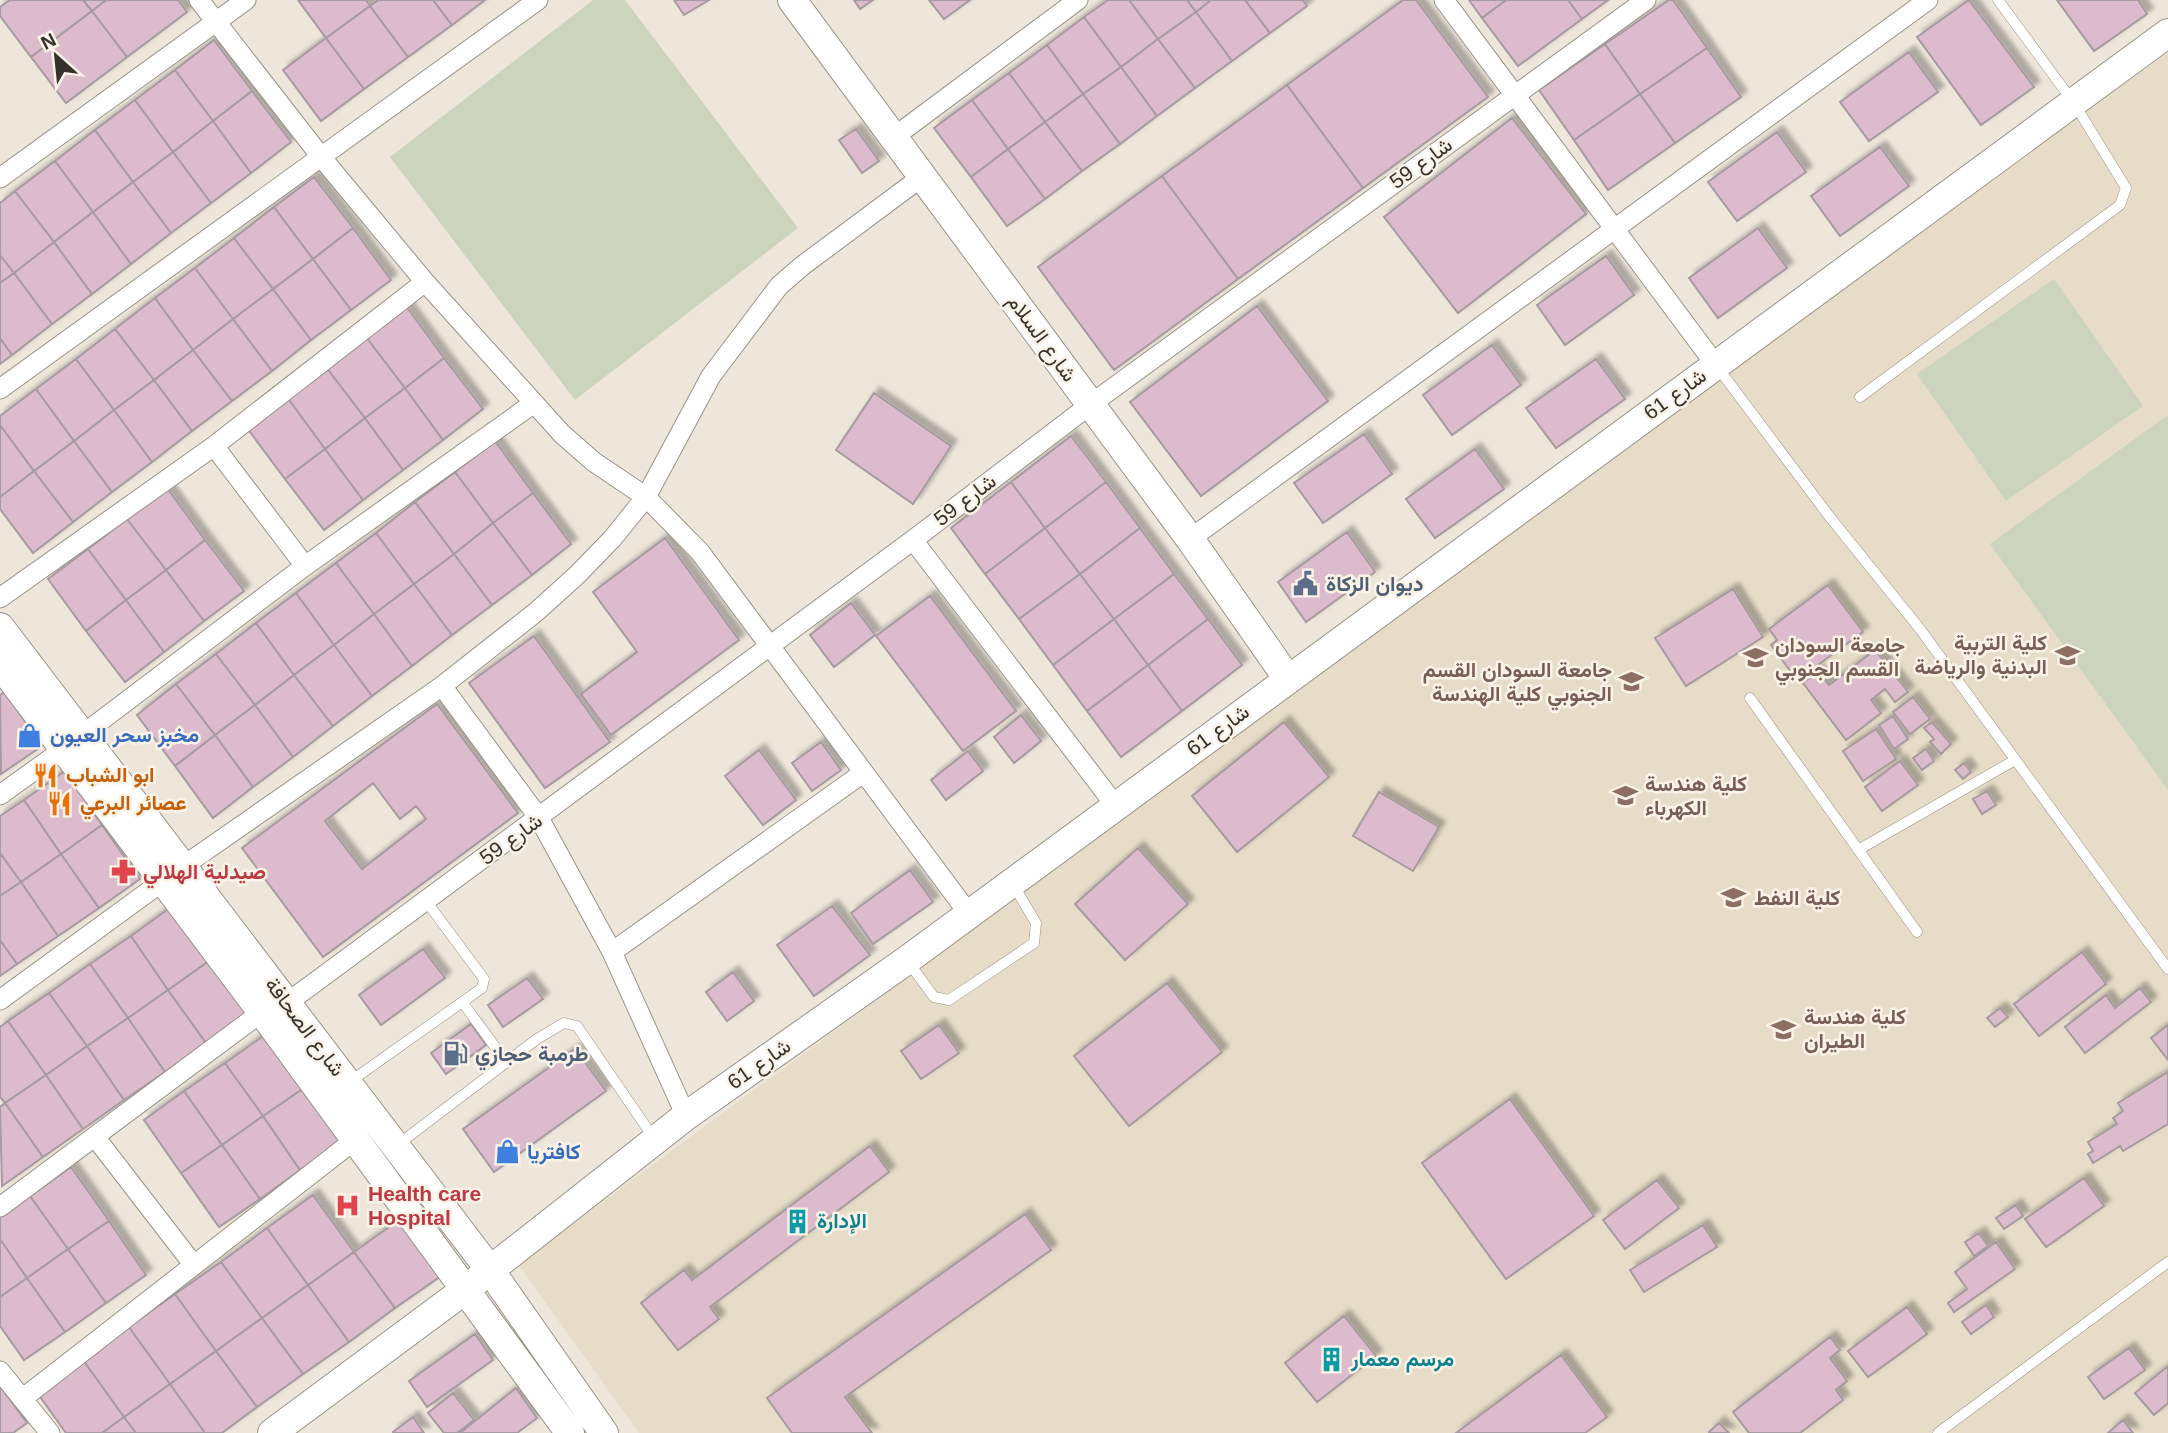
<svg xmlns="http://www.w3.org/2000/svg" width="2168" height="1433" viewBox="0 0 2168 1433" font-family="Helvetica,Vazirmatn,sans-serif">
<defs>
<filter id="shadow"><feDropShadow dx="6" dy="-6" stdDeviation="2" flood-color="#0004"/></filter>
</defs>
<rect width="100%" height="100%" fill="#eee6db"/>
<path fill="#e6dcc7" d="M2168 49V1433H639L518 1264Z"/>
<path fill="#ccd4bd" d="M593 0H625L798 228 575 400 390 157Z
M2054 279 2143 406 2006 501 1917 374Z
M2168 415V790L1990 544Z"/>
<path fill="#dcbccc" stroke="#a79aa0" stroke-width="2" fill-rule="evenodd" filter="url(#shadow)" d="M10 0H83L92 11 31 57 0 16V7Z
M83 0H106L92 11Z
M106 0H178L187 12 127 57 92 11Z
M298 0H366L370 6 326 38Z
M378 0H433L452 25 408 57 370 6Z
M433 0H485L452 25Z
M674 0H709L684 15Z
M854 0H873L860 9Z
M929 0H970L944 19Z
M1108 0H1129L1158 39 1121 67 1084 17Z
M1129 0H1187L1196 12 1158 39Z
M1187 0H1211L1196 12Z
M1211 0H1245L1270 33 1232 61 1196 12Z
M1245 0H1303L1307 6 1270 33Z
M1403 0H1416L1488 97 1363 188 1287 85Z
M1469 0H1506L1482 18Z
M1506 0H1568L1582 19 1518 66 1482 18Z
M1568 0H1608L1582 19Z
M1669 0H1673L1707 48 1640 94 1605 44Z
M1969 0 2034 87 1981 125 1917 37Z
M2057 0H2138L2147 14 2094 51Z
M370 6 408 57 364 89 326 38Z
M92 11 127 57 66 103 31 57Z
M1196 12 1232 61 1195 88 1158 39Z
M1084 17 1121 67 1083 94 1047 45Z
M326 38 364 89 321 121 283 70Z
M1158 39 1195 88 1157 116 1121 67Z
M214 40 252 91 213 121 175 70Z
M1605 44 1640 94 1574 140 1539 90Z
M1047 45 1083 94 1045 122 1009 73Z
M1707 48 1741 97 1675 143 1640 94Z
M1909 52 1938 92 1869 141 1840 102Z
M1121 67 1157 116 1120 144 1083 94Z
M175 70 213 121 173 152 135 100Z
M1009 73 1045 122 1008 149 972 100Z
M1287 85 1363 188 1238 279 1162 176Z
M252 91 291 142 251 173 213 121Z
M1083 94 1120 144 1082 171 1045 122Z
M1640 94 1675 143 1608 190 1574 140Z
M135 100 173 152 133 182 95 130Z
M972 100 1008 149 971 177 934 128Z
M1512 118 1586 214 1458 313 1384 217Z
M213 121 251 173 211 203 173 152Z
M1045 122 1082 171 1045 199 1008 149Z
M856 129 879 161 862 173 839 140Z
M95 130 133 182 93 212 55 161Z
M1777 132 1806 172 1737 221 1708 182Z
M1880 147 1909 186 1840 236 1811 196Z
M1008 149 1045 199 1007 226 971 177Z
M173 152 211 203 171 233 133 182Z
M55 161 93 212 54 242 15 191Z
M1162 176 1238 279 1114 370 1038 267Z
M314 177 353 228 313 259 274 207Z
M133 182 171 233 131 264 93 212Z
M15 191 54 242 14 273 0 255V203Z
M274 207 313 259 273 289 234 238Z
M93 212 131 264 92 294 54 242Z
M353 228 391 280 351 310 313 259Z
M1758 228 1787 268 1718 318 1689 278Z
M234 238 273 289 233 319 195 268Z
M54 242 92 294 52 324 14 273Z
M0 255 14 273 0 283Z
M1606 256 1634 295 1565 345 1537 305Z
M313 259 351 310 311 340 273 289Z
M195 268 233 319 193 350 155 298Z
M14 273 52 324 12 355 0 338V283Z
M273 289 311 340 272 371 233 319Z
M155 298 193 350 154 380 115 329Z
M406 306 444 358 405 388 366 337Z
M1257 306 1328 401 1201 496 1130 402Z
M233 319 272 371 232 401 193 350Z
M115 329 154 380 114 410 76 359Z
M366 337 405 388 365 418 326 367Z
M0 338 12 355 0 364Z
M1492 345 1521 385 1452 435 1423 395Z
M193 350 232 401 192 431 154 380Z
M444 358 483 409 443 440 405 388Z
M76 359 114 410 74 441 36 389Z
M1596 359 1625 399 1556 448 1526 408Z
M326 367 365 418 325 449 287 397Z
M154 380 192 431 152 462 114 410Z
M405 388 443 440 403 470 365 418Z
M36 389 74 441 34 471 0 425V416Z
M874 393 951 446 913 504 836 450Z
M287 397 325 449 285 479 247 428Z
M114 410 152 462 112 492 74 441Z
M365 418 403 470 363 500 325 449Z
M0 425 34 471 0 497Z
M1364 434 1392 474 1323 523 1294 483Z
M1071 436 1106 482 1045 528 1011 482Z
M74 441 112 492 73 522 34 471Z
M495 441 533 493 493 523 455 472Z
M325 449 363 500 324 530 285 479Z
M1475 449 1504 489 1435 538 1406 499Z
M34 471 73 522 33 553 0 509V497Z
M455 472 493 523 454 554 415 502Z
M1011 482 1045 528 985 574 951 528Z
M1106 482 1140 528 1080 574 1045 528Z
M167 488 205 540 166 570 127 519Z
M533 493 571 544 532 575 493 523Z
M415 502 454 554 414 584 376 533Z
M127 519 166 570 126 600 88 549Z
M493 523 532 575 492 605 454 554Z
M1045 528 1080 574 1019 619 985 574Z
M1140 528 1174 574 1114 619 1080 574Z
M1347 532 1375 572 1306 622 1278 582Z
M376 533 414 584 374 614 336 563Z
M665 538 739 640 611 735 581 694 637 652 593 592Z
M205 540 244 591 204 621 166 570Z
M88 549 126 600 86 631 48 579Z
M454 554 492 605 452 635 414 584Z
M336 563 374 614 334 645 296 593Z
M166 570 204 621 164 652 126 600Z
M1080 574 1114 619 1053 665 1019 619Z
M1174 574 1208 619 1148 665 1114 619Z
M414 584 452 635 412 666 374 614Z
M1828 585 1863 632 1797 680 1771 645 1777 640 1769 629Z
M1733 589 1763 637 1686 686 1655 638Z
M296 593 334 645 294 675 256 623Z
M930 596 1016 711 963 751 876 636Z
M126 600 164 652 125 682 86 631Z
M851 603 875 635 834 667 810 635Z
M374 614 412 666 372 696 334 645Z
M1114 619 1148 665 1087 711 1053 665Z
M1208 619 1242 665 1182 711 1148 665Z
M256 623 294 675 255 705 216 654Z
M534 636 610 742 545 788 469 683Z
M334 645 372 696 333 726 294 675Z
M1875 650 1908 692 1895 702 1885 689 1871 700 1881 713 1846 740 1803 683 1818 671 1829 685Z
M216 654 255 705 215 735 176 684Z
M1148 665 1182 711 1121 757 1087 711Z
M294 675 333 726 293 757 255 705Z
M176 684 215 735 175 766 137 715Z
M5 692 42 746 1 774 0 695Z
M1913 697 1930 719 1910 734 1893 712Z
M437 704 518 813 323 957 242 848ZM373 783 400 819 416 806 426 819 362 869 325 821Z
M255 705 293 757 253 787 215 735Z
M1021 715 1041 741 1014 763 994 737Z
M1893 716 1908 739 1894 749 1879 725Z
M1284 722 1329 777 1237 852 1192 796Z
M1932 722 1951 744 1941 754 1930 742 1934 739 1924 728Z
M1876 729 1896 759 1863 781 1843 751Z
M215 735 253 787 213 818 175 766Z
M821 742 841 770 812 791 792 763Z
M1926 749 1934 761 1922 770 1913 758Z
M759 750 796 800 763 825 725 776Z
M968 751 983 771 946 800 931 780Z
M1900 761 1918 785 1882 811 1865 787Z
M1964 763 1971 772 1963 779 1955 770Z
M65 771 102 825 61 854 24 800Z
M1987 791 1996 805 1982 814 1973 799Z
M1379 792 1439 827 1413 871 1353 836Z
M24 800 61 854 21 882 0 853V816Z
M102 825 140 879 99 908 61 854Z
M1138 848 1188 904 1125 960 1075 904Z
M0 853 21 882 0 896Z
M61 854 99 908 58 936 21 882Z
M910 870 933 902 873 944 851 913Z
M21 882 58 936 17 964 0 940V896Z
M832 906 870 955 814 996 777 945Z
M171 907 209 961 168 990 131 936Z
M131 936 168 990 128 1018 90 964Z
M0 940 17 964 0 976Z
M423 949 445 978 381 1025 359 995Z
M2082 952 2106 984 2039 1036 2014 1004Z
M209 961 247 1015 206 1043 168 990Z
M90 964 128 1018 87 1046 49 993Z
M733 972 754 1001 727 1021 706 992Z
M527 978 543 999 503 1027 488 1005Z
M1167 983 1222 1052 1129 1126 1074 1056Z
M2140 988 2151 1002 2085 1053 2065 1027 2106 995 2115 1008Z
M168 990 206 1043 165 1072 128 1018Z
M49 993 87 1046 46 1075 8 1021Z
M2000 1008 2008 1017 1995 1027 1987 1018Z
M128 1018 165 1072 124 1100 87 1046Z
M8 1021 46 1075 5 1103 0 1097V1027Z
M471 1024 486 1045 446 1074 431 1053Z
M939 1025 959 1053 921 1079 901 1051Z
M2168 1025V1060L2151 1038Z
M266 1034 304 1088 263 1116 225 1063Z
M87 1046 124 1100 83 1129 46 1075Z
M575 1049 606 1091 494 1172 463 1129Z
M225 1063 263 1116 222 1145 184 1091Z
M2168 1072V1124L2123 1151 2120 1146 2093 1163 2088 1154 2093 1151 2088 1142 2117 1124 2113 1118 2123 1111 2118 1103Z
M46 1075 83 1129 43 1157 5 1103Z
M304 1088 341 1142 300 1170 263 1116Z
M184 1091 222 1145 181 1173 144 1120Z
M1510 1099 1594 1216 1506 1279 1422 1163Z
M5 1103 43 1157 2 1186 0 1107Z
M263 1116 300 1170 260 1199 222 1145Z
M222 1145 260 1199 219 1227 181 1173Z
M870 1146 889 1172 710 1307 719 1319 678 1350 641 1303 684 1270 692 1280Z
M71 1167 109 1221 68 1249 30 1196Z
M2084 1178 2104 1206 2046 1247 2025 1219Z
M1657 1180 1679 1208 1625 1249 1603 1220Z
M313 1195 354 1252 308 1285 267 1228Z
M30 1196 68 1249 27 1278 0 1239V1216Z
M2016 1205 2023 1216 2004 1229 1996 1218Z
M1025 1214 1051 1250 845 1397 872 1433H792L767 1398Z
M400 1219 441 1276 395 1308 354 1252Z
M109 1221 146 1275 106 1303 68 1249Z
M1703 1225 1717 1247 1644 1292 1630 1270Z
M267 1228 308 1285 262 1318 221 1262Z
M1979 1233 1988 1246 1974 1256 1965 1242Z
M0 1239 27 1278 0 1297Z
M1996 1242 2015 1269 1954 1312 1948 1303 1967 1289 1955 1272Z
M68 1249 106 1303 65 1332 27 1278Z
M354 1252 395 1308 349 1342 308 1285Z
M221 1262 262 1318 216 1351 175 1294Z
M27 1278 65 1332 24 1360 0 1326V1297Z
M308 1285 349 1342 303 1374 262 1318Z
M175 1294 216 1351 170 1384 129 1327Z
M1986 1305 1994 1317 1971 1334 1962 1322Z
M1907 1307 1927 1334 1868 1377 1848 1351Z
M1344 1316 1376 1356 1317 1402 1285 1363Z
M262 1318 303 1374 257 1407 216 1351Z
M129 1327 170 1384 124 1417 83 1360Z
M475 1334 493 1360 427 1407 409 1381Z
M1830 1337 1840 1350 1830 1358 1847 1381 1836 1390 1843 1400 1800 1433H1749L1733 1412Z
M2129 1348 2145 1370 2104 1399 2088 1377Z
M216 1351 257 1407 222 1433H205L170 1384Z
M1561 1355 1607 1417 1585 1433H1456Z
M83 1360 124 1417 102 1433H66L38 1394Z
M2168 1366V1403L2154 1415 2135 1393Z
M170 1384 205 1433H136L124 1417Z
M0 1386 27 1423 13 1433H0Z
M516 1388 537 1418 517 1433H460Z
M453 1393 474 1420 457 1433H444L428 1413Z
M124 1417 136 1433H102Z
M413 1417 424 1433H393V1432Z
M2123 1420 2133 1433H2108Z
M1719 1423 1729 1433H1710L1709 1432Z"/>
<g fill="none" stroke-linecap="round" stroke-linejoin="round">
<defs>
<path id="lane" d="M1718 368 1829 516 1920 629 2168 969
M1860 397 2120 205 2126 188 2074 103 1998 0
M1750 698 1917 932
M1858 850 2015 760
M909 963 934 997 949 1000 1034 943 1036 923 1014 886
M463 1003 506 1062
M351 1081 482 988 484 979 426 901
M396 1146 537 1039 564 1023 577 1026 653 1137
M1938 1433 2168 1262"/>
<path id="street" d="M199 0 322 158 425 282 562 434 594 462 646 497 700 552 969 914
M1444 0 1715 364
M894 137 1078 0
M0 178 246 0
M0 389 538 0
M214 446 305 566
M1190 539 1928 0
M913 540 1115 805
M0 598 214 446 425 282
M442 686 539 818 612 952 686 1116
M82 735 305 566 534 403
M0 795 64 749
M182 867 442 686 536 612 577 575 612 539 646 497 711 376 779 286 802 266 923 176
M612 952 863 773
M0 1000 163 881
M287 1003 913 540 1091 404 1646 0
M95 1137 193 1264
M0 1207 262 1012
M0 1371 50 1433
M22 1399 356 1139"/>
<path id="secondary" d="M792 0 1190 539 1288 679
M0 627 490 1270 604 1433
M0 664 262 1012 570 1433
M272 1433 466 1289 686 1116 907 960 2168 33"/>
</defs>
<use href="#lane" stroke="#999287" stroke-width="11"/>
<use href="#street" stroke="#999287" stroke-width="21"/>
<use href="#secondary" stroke="#999287" stroke-width="30"/>
<use href="#lane" stroke="#fff" stroke-width="10"/>
<use href="#street" stroke="#fff" stroke-width="19"/>
<use href="#secondary" stroke="#fff" stroke-width="28"/>
</g>
<defs>
<symbol id="civic-bare" viewBox="-9 -9 18 18"><path d="M-.6-6.5H3V-4.5H.6V-3L4-1V1h2V6H-6V1h2V-1L-.6-3ZM-1.2 2.5V6h2.4V2.5Z" fill="#5c6f8a" stroke="#fbf3e8" stroke-width="2.5" paint-order="stroke"/></symbol>
<symbol id="university-bare" viewBox="-9 -9 18 18"><path d="M0-5L7-2L0 1L-7-2ZM-4 1L0 2.5L4 1V4Q0 6-4 4Z" fill="#8d6e63" stroke="#fbf3e8" stroke-width="2.5" paint-order="stroke"/></symbol>
<symbol id="shop-bare" viewBox="-9 -9 18 18"><path d="M-5-2.5h2.3a2.7 3.5 0 0 1 5.4 0H5L5.5 6h-11ZM-1.5-2.5h3a1.5 2.3 0 0 0-3 0Z" fill="#3f7fe0" stroke="#fbf3e8" stroke-width="2.5" paint-order="stroke"/></symbol>
<symbol id="restaurant-bare" viewBox="-9 -9 18 18"><path d="M-5-6h1v4h1v-4h1v4h1v-4h1v5L-1.5 .5V6h-2V.5L-5-1ZM5-6V6H3V1.5H1.5Q1.5-4 5-6Z" fill="#e8710a" stroke="#fbf3e8" stroke-width="2.5" paint-order="stroke"/></symbol>
<symbol id="pharmacy-bare" viewBox="-9 -9 18 18"><path d="M-2-6h4v4h4v4h-4v4h-4v-4h-4v-4h4Z" fill="#e0444e" stroke="#fbf3e8" stroke-width="2.5" paint-order="stroke"/></symbol>
<symbol id="fuel-bare" viewBox="-9 -9 18 18"><path d="M-5.5-6h7V0h2V4h1.3V-2.5L3-4.5l.8-.8L6-3V5H2.5V1h-1V6h-7ZM-4.2-4.7v3.2H.2V-4.7Z" fill="#5c6f8a" stroke="#fbf3e8" stroke-width="2.5" paint-order="stroke"/></symbol>
<symbol id="hospital-bare" viewBox="-9 -9 18 18"><path d="M-5-5h3v3.5h4V-5h3V5h-3V1.5h-4V5h-3Z" fill="#e0444e" stroke="#fbf3e8" stroke-width="2.5" paint-order="stroke"/></symbol>
<symbol id="building-bare" viewBox="-9 -9 18 18"><path d="M-4-6H4V6H1V3H-1V6H-4ZM-2.5-4.3h1.7v1.8h-1.7ZM.8-4.3h1.7v1.8H.8ZM-2.5-1h1.7V.8h-1.7ZM.8-1h1.7V.8H.8Z" fill="#0f9aa8" stroke="#fbf3e8" stroke-width="2.5" paint-order="stroke"/></symbol>
</defs>
<g fill-rule="evenodd">
<use href="#civic-bare" x="1288" y="566" width="35" height="35"/>
<use href="#university-bare" x="2050" y="638" width="35" height="35"/>
<use href="#university-bare" x="1738" y="640" width="35" height="35"/>
<use href="#university-bare" x="1614" y="664" width="35" height="35"/>
<use href="#shop-bare" x="12" y="718" width="35" height="35"/>
<use href="#restaurant-bare" x="28" y="758" width="35" height="35"/>
<use href="#university-bare" x="1608" y="778" width="35" height="35"/>
<use href="#restaurant-bare" x="42" y="786" width="35" height="35"/>
<use href="#pharmacy-bare" x="106" y="854" width="35" height="35"/>
<use href="#university-bare" x="1716" y="880" width="35" height="35"/>
<use href="#university-bare" x="1766" y="1012" width="35" height="35"/>
<use href="#fuel-bare" x="438" y="1036" width="35" height="35"/>
<use href="#shop-bare" x="490" y="1134" width="35" height="35"/>
<use href="#hospital-bare" x="330" y="1188" width="35" height="35"/>
<use href="#building-bare" x="780" y="1204" width="35" height="35"/>
<use href="#building-bare" x="1314" y="1342" width="35" height="35"/>
</g>
<g text-anchor="middle" stroke-width="5" stroke-linejoin="round" paint-order="stroke">
<g font-size="21" fill="#35322e" stroke="#fbf3e8">
<text transform="translate(1421 163) rotate(-36)" y="7">شارع 59</text>
<text transform="translate(1042 338) rotate(54)" y="7">شارع السلام</text>
<text transform="translate(1675 394) rotate(-36)" y="7">شارع 61</text>
<text transform="translate(965 500) rotate(-37)" y="7">شارع 59</text>
<text transform="translate(1218 730) rotate(-36)" y="7">شارع 61</text>
<text transform="translate(511 839) rotate(-36)" y="7">شارع 59</text>
<text transform="translate(305 1027) rotate(53)" y="7">شارع الصحافة</text>
<text transform="translate(759 1064) rotate(-35)" y="7">شارع 61</text>
</g>
<g font-size="21" font-weight="bold" fill="#4e5e75" stroke="#fbf3e8" text-anchor="start">
<text x="1326" y="591">ديوان الزكاة</text>
<text x="475" y="1061">طرمبة حجازي</text>
</g>
<g font-size="21" font-weight="bold" fill="#785e54" stroke="#fbf3e8" text-anchor="start">
<text x="2047" y="650" text-anchor="end">كلية التربية<tspan x="2047" dy="24">البدنية والرياضة</tspan></text>
<text x="1775" y="652">جامعة السودان<tspan x="1775" dy="24">القسم الجنوبي</tspan></text>
<text x="1612" y="677" text-anchor="end">جامعة السودان القسم<tspan x="1612" dy="24">الجنوبي كلية الهندسة</tspan></text>
<text x="1645" y="791">كلية هندسة<tspan x="1645" dy="24">الكهرباء</tspan></text>
<text x="1754" y="905">كلية النفط</text>
<text x="1804" y="1024">كلية هندسة<tspan x="1804" dy="24">الطيران</tspan></text>
</g>
<g font-size="21" font-weight="bold" fill="#366cbe" stroke="#fbf3e8" text-anchor="start">
<text x="50" y="742">مخبز سحر العيون</text>
<text x="527" y="1159">كافتريا</text>
</g>
<g font-size="21" font-weight="bold" fill="#c56008" stroke="#fbf3e8" text-anchor="start">
<text x="66" y="782">ابو الشباب</text>
<text x="80" y="810">عصائر البرعي</text>
</g>
<g font-size="21" font-weight="bold" fill="#be3a42" stroke="#fbf3e8" text-anchor="start">
<text x="143" y="879">صيدلية الهلالي</text>
<text x="368" y="1201">Health care<tspan x="368" dy="24">Hospital</tspan></text>
</g>
<g font-size="21" font-weight="bold" fill="#0d838f" stroke="#fbf3e8" text-anchor="start">
<text x="817" y="1228">الإدارة</text>
<text x="1351" y="1366">مرسم معمار</text>
</g>
</g>
<g transform="translate(56 56) rotate(333)" stroke="#fbf3e8" stroke-width="5" paint-order="stroke">
<path d="M0-5L12 26L0 18L-12 26Z" fill="#35322e"/>
<text y="-10" font-size="19" font-weight="bold" text-anchor="middle" fill="#35322e">N</text>
</g>
</svg>
